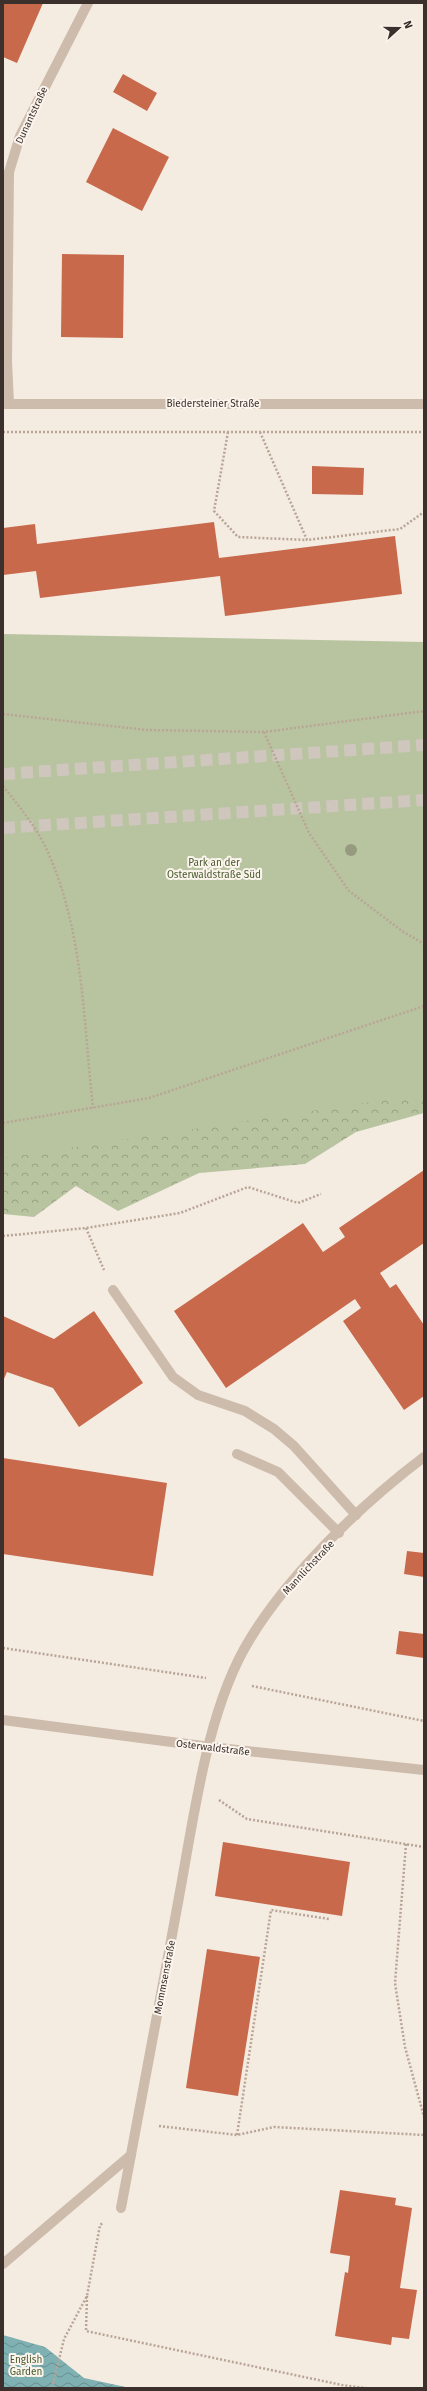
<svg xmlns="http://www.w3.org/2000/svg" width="427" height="2391" viewBox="0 0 427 2391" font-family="'Fira Sans',sans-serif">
<defs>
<pattern id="forest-crowns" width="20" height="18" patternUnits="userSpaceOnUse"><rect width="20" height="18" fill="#b8c4a0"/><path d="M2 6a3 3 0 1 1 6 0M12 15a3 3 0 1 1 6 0" fill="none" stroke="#97a083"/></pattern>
<pattern id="water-waves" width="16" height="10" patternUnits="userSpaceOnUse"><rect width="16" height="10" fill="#7fb0b2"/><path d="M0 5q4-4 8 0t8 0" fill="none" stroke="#699091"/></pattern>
</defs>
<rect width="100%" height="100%" fill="#f4ebe1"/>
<path fill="url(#forest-crowns)" d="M424 973V1113L356 1132 305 1164 199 1173 118 1211 76 1186 34 1217 3 1214V1081Z"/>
<path fill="#b8c4a0" d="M3 634 424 642V1094L3 1158Z"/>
<path fill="url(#water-waves)" d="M3 2335 45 2347 84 2378 130 2388H3Z"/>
<path fill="#c8694b" d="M3 3H43L17 63 3 57Z
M123 74 157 93 147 111 113 92Z
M113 128 169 157 142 211 86 182Z
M62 254 124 255 123 338 61 337Z
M312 466 364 468 363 495 312 494Z
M214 522 219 558 395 536 402 594 225 616 220 576 40 598 36 571 3 575V528L35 524 37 544Z
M424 1170V1243L380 1273 390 1288 396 1284 424 1325V1396L404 1410 343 1321 361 1308 355 1299 226 1388 174 1311 303 1223 323 1252 345 1237 339 1228Z
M94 1311 143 1383 79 1427 53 1388 7 1372 3 1381V1316L54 1339Z
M3 1458 167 1483 153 1576 3 1554Z
M407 1551 424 1553V1577L404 1574Z
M399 1631 424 1634V1658L396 1654Z
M223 1842 350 1862 342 1916 215 1896Z
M207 1949 260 1957 238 2096 186 2088Z
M340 2190 396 2198 395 2205 412 2208 400 2288 417 2290 409 2339 392 2337 391 2345 335 2336 345 2272 348 2273 350 2256 330 2253Z"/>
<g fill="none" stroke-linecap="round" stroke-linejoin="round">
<path stroke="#cfc6bd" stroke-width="12" stroke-dasharray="12 6" stroke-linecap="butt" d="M3 774 424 745
M3 828 424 800"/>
<path stroke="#b9a596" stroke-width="2.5" stroke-dasharray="2 2" stroke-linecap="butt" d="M3 432H424
M228 432 214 511 238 537 307 540
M260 432 307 540 400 529 424 512
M3 714 147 730 264 732 424 711
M264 732 309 833 349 891 402 931 424 944
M3 786C18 805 34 824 45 846 84 928 83 1020 93 1108
M3 1123 149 1098 424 1006
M86 1228 104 1270
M3 1236 86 1228 180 1213 248 1187 298 1203 321 1194
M3 1648 206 1678
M252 1686 424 1721
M219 1800 247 1819 424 1847
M406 1844 395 1983 405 2047 424 2117
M159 2126 237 2135 274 2127 424 2135
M237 2135 271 1910 329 1919
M87 2296 86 2331 342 2385 366 2388
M52 2388 64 2339 87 2296 100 2225 103 2223"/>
<path stroke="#cdbbac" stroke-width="10" d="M113 1290 173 1377 198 1395 245 1411 274 1429 294 1446 356 1515
M237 1454 278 1472 339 1533
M3 2264 131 2155"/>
<path stroke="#cdbbac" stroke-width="10" d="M3 404H424
M9 404 7 361 9 172 20 136 88 3
M3 1720 210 1747 424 1770
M121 2208C140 2105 160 2001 179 1897 194 1817 207 1708 250 1639 290 1573 363 1503 424 1457"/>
</g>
<circle fill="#969b7f" cx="351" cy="850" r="6"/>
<g text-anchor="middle" stroke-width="4" stroke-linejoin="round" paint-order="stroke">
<g font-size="10" fill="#3b302b" stroke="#fbf5ee">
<text transform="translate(31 115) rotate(-65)" y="4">Dunantstraße</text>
<text x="213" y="407">Biedersteiner Straße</text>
<text transform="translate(308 1567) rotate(-47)" y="4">Mannlichstraße</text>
<text transform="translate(213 1747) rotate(7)" y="4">Osterwaldstraße</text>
<text transform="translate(164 1977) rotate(-79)" y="4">Mommsenstraße</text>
</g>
<g font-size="10" fill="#4a5a2e" stroke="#fbf5ee">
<text x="214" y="866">Park an der<tspan x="214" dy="12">Osterwaldstraße Süd</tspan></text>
<text x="26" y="2363">English<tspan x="26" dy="12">Garden</tspan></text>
</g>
</g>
<rect width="427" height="2391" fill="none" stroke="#3b302b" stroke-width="8"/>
<g transform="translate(399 28) rotate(69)" stroke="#fbf5ee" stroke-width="3" paint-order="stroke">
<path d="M0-3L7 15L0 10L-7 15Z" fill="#3b302b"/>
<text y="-6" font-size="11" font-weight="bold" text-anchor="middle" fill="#3b302b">N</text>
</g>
</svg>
